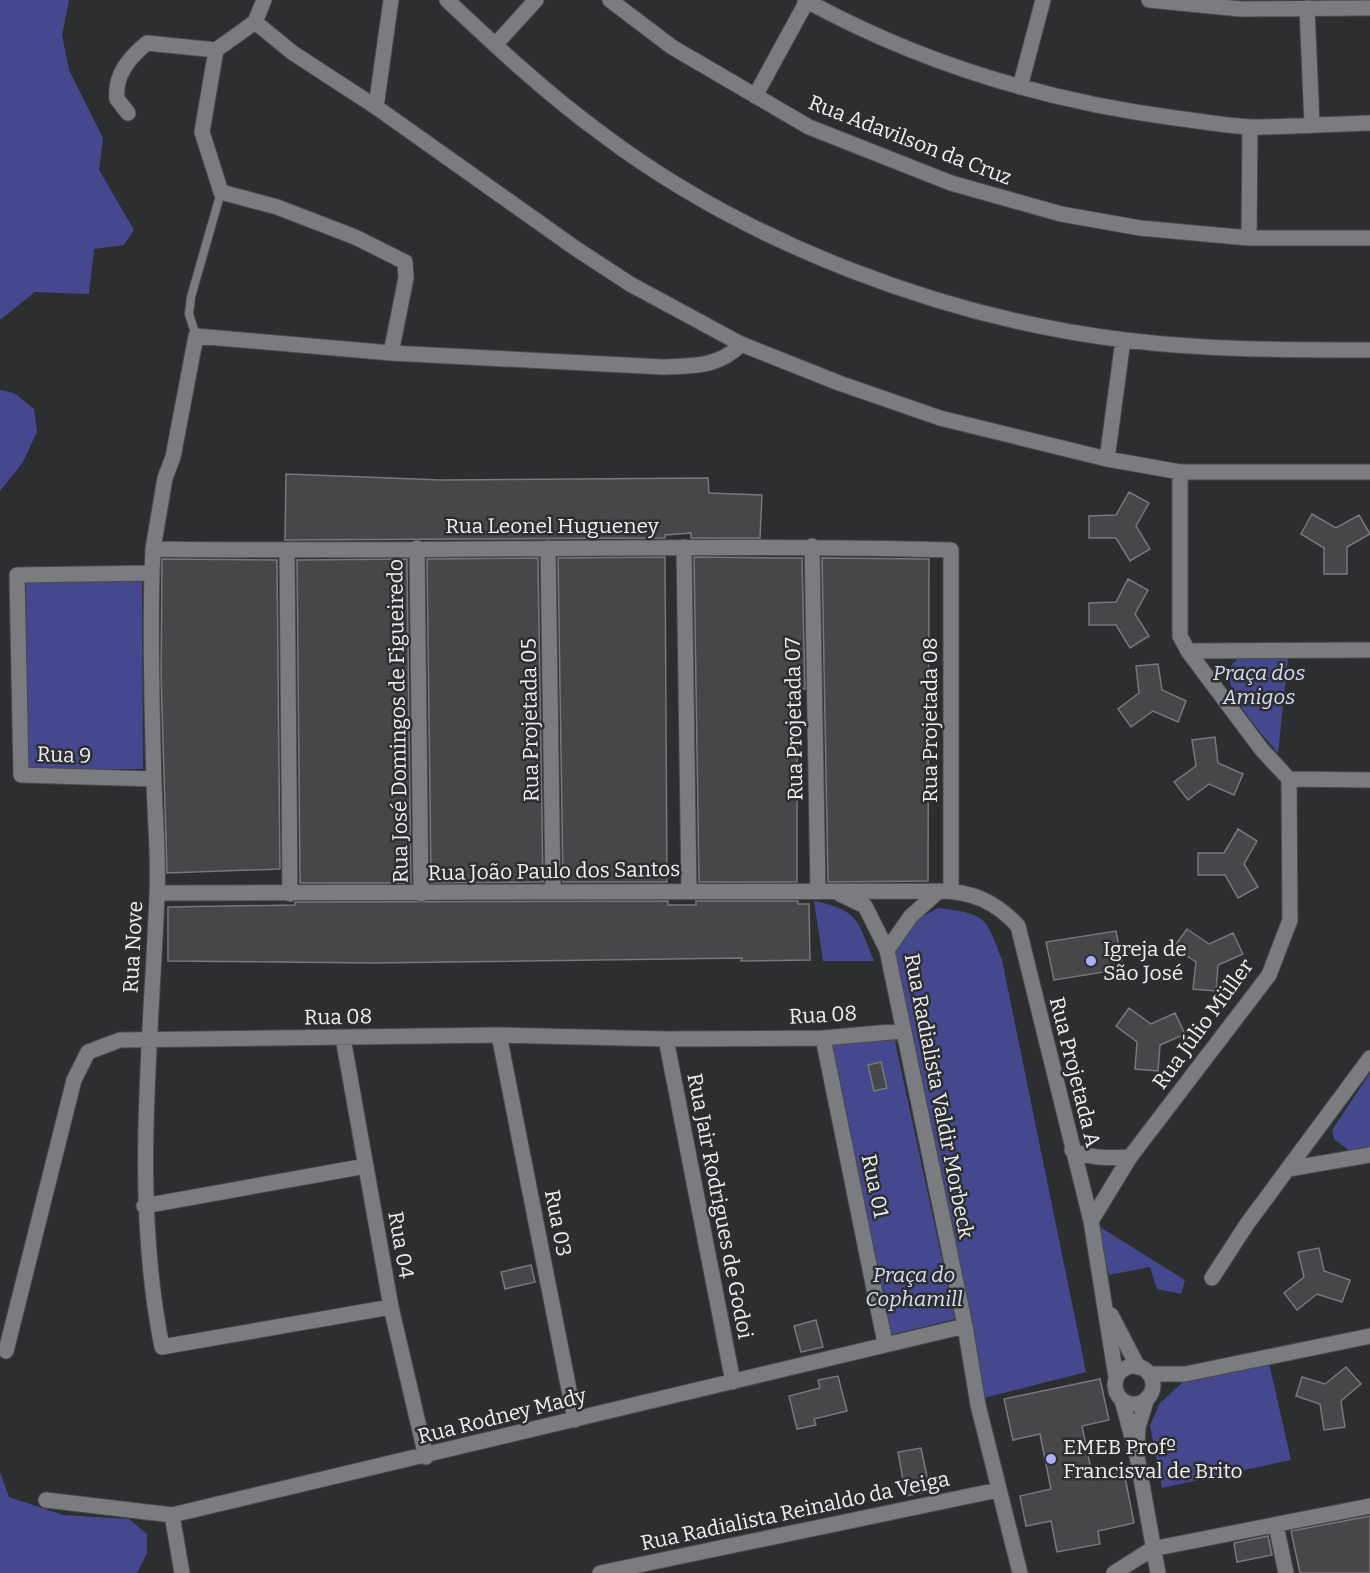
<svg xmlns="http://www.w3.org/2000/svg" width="1370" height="1573" viewBox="0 0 1370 1573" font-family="Bitter,serif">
<rect width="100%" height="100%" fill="#2d2e30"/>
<path fill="#46488f" d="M0 0H69L62 35 69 70 103 138 99 170 134 230 124 245 94 249 89 294 35 292 0 320Z
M0 390 14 393 34 409 37 432 23 462 0 491Z
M26 578H142L143 769H27Z
M1239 658H1288L1278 754C1263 733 1207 679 1239 658Z
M814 901C859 910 858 921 874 961H823Z
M938 908C986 914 986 916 1002 960L1086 1372 983 1398 893 950 908 925Z
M894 1037 955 1319 890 1335 829 1041Z
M1370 1073V1149L1351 1152 1334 1139 1332 1130Z
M1095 1224 1185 1280 1181 1294 1157 1289 1150 1267 1109 1275Z
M1269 1363 1291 1460 1162 1488 1150 1425 1160 1403 1183 1382 1204 1375Z
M0 1472 9 1497 63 1515 129 1519 147 1534V1553L137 1573H0Z"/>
<path fill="#47474a" stroke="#77787b" stroke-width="1.5" d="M286 474 441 480 708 478 709 493 762 495 760 538H691V533L665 535V538L285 540Z
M1129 492 1149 503 1136 526 1150 549 1130 561 1116 538H1089V516L1116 515Z
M1312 514 1336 528 1359 515 1370 534 1347 547V574H1324V548L1301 534Z
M665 557 667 882H563L558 558Z
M694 557 802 558 805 689H797V882H699Z
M538 558 543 882 431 883 427 559Z
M822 558 929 559 928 881 828 882Z
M162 559 277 560 280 869 167 873 161 677Z
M407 559 411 883H300L297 560Z
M1128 579 1148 590 1135 614 1149 636 1130 648 1116 625H1089V603L1116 602Z
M1158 664 1162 690 1186 701 1178 722 1153 711 1131 727 1118 709 1139 693 1136 666Z
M1215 737 1218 763 1243 774 1234 795 1209 784 1188 800 1174 782 1196 766 1192 740Z
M1238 829 1257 841 1244 864 1258 887 1238 898 1225 875H1198V853H1224Z
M668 901V905H696V901H798V904H809L810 960 741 961 742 958 373 963 168 961V907L295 905V902Z
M1187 929 1209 944 1233 933 1243 954 1218 965 1216 991 1193 989 1196 962 1174 947Z
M1116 931 1123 969 1054 980 1046 942Z
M1129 1008 1151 1024 1175 1013 1185 1034 1160 1045 1158 1071 1135 1069 1137 1042 1116 1026Z
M881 1062 887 1088 874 1091 868 1065Z
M1319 1248 1324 1271 1350 1280 1342 1302 1317 1294 1297 1310 1284 1293 1304 1277 1298 1252Z
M531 1265 535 1282 505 1289 501 1272Z
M816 1320 823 1347 801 1352 794 1326Z
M1346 1367 1361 1384 1341 1401 1345 1427 1324 1430 1320 1404 1296 1396 1302 1377 1325 1384Z
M838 1376 847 1411 814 1419 816 1425 797 1429 789 1396 820 1388 818 1380Z
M1100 1379 1109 1420 1082 1426 1093 1479 1124 1472 1134 1523 1098 1531 1100 1544 1057 1552 1051 1521 1026 1526 1020 1496 1051 1489 1040 1434 1013 1440 1004 1399Z
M921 1448 930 1491 906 1496 898 1452Z
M1370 1516V1573H1300L1291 1531Z
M1268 1536 1272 1555 1237 1562 1234 1543Z"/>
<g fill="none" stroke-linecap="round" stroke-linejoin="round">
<defs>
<path id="lane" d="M196 336 189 314 191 297 221 192"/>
<path id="street" d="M447 0C497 47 547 94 602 134 748 244 944 318 1125 340 1208 350 1286 350 1370 350
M610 0 672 47 809 127 951 183 1061 214 1140 228 1249 238H1370
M805 0C920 63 1046 101 1175 118 1200 121 1227 126 1252 127 1291 127 1331 124 1370 123
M1149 0 1241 9 1370 8
M1307 8 1312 124
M255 22 293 53 376 107 575 248 630 284 741 344 839 383 940 418 1107 459 1180 472H1370
M255 22 264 0
M495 45 536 0
M216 50 202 132 221 192 277 207 355 237 405 262 406 278 391 353
M216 50 255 22
M1020 87 1043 0
M755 96 807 1
M376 107 391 0
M128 113 117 99C114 75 130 57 147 43L216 50
M1249 238 1250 127
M1107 459 1123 340
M812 546 818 891
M684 547 689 891
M417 548 421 894
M548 548 553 892
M153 549C419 553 685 543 951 550V891
M287 551 290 894
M152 573 17 575 21 775 154 779
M1188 651 1370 650
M1289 779 1370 780
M939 891 911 916 887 950 965 1326 978 1405 1020 1573
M157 893 939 891C972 891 996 902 1018 926L1091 1221 1116 1377
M840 894 865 906 887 950
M499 1035 575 1420
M343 1038 391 1307 426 1457
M823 1038 885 1343
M666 1039 733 1382
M1072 1150C1092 1159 1109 1158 1130 1157
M1288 1169 1370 1155
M144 1206 366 1166
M1091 1221 1130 1157 1269 975 1290 920 1289 779 1262 750 1188 651 1180 636V472
M1212 1278 1247 1224 1370 1058
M391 1307 162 1347C132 1198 151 1046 157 895 159 858 155 819 154 782 152 713 150 642 152 573L153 549 165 478 173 457 196 336 391 353 663 367C693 366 720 367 741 344
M1111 1315 1138 1367
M6 1351 74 1080 88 1052 120 1040 499 1035 666 1039 823 1038 902 1031
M1115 1385a19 19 0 1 1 38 0a19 19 0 1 1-38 0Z
M1149 1374H1185L1370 1336
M1122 1400 1137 1456 1158 1573
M1137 1444 1138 1427 1147 1398
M46 1500 172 1515 965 1326
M172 1515 182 1573
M1276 1525 1286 1573
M600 1573 998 1490
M1114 1573 1152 1549 1370 1506"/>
</defs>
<use href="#lane" stroke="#4a4a4c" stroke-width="10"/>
<use href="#street" stroke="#4a4a4c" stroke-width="17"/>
<use href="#lane" stroke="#7b7c7f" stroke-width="8"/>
<use href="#street" stroke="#7b7c7f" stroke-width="15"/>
</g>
<g fill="#a9b0fc" stroke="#2d2e30" stroke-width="2">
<circle cx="1091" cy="961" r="6"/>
<circle cx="1051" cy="1459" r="6"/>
</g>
<g text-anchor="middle" stroke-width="5" stroke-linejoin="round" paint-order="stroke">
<g font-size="21" fill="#f0f0f2" stroke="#2d2e30">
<text transform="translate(910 140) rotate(21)" y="7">Rua Adavilson da Cruz</text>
<text x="552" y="533">Rua Leonel Hugueney</text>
<text transform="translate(794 719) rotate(-91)" y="7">Rua Projetada 07</text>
<text transform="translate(530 720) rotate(-91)" y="7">Rua Projetada 05</text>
<text transform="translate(930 720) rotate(-90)" y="7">Rua Projetada 08</text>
<text transform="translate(398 721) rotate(-91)" y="7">Rua José Domingos de Figueiredo</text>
<text transform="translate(64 755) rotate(2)" y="7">Rua 9</text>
<text transform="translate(554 871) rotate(-1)" y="7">Rua João Paulo dos Santos</text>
<text transform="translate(133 947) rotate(-87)" y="7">Rua Nove</text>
<text transform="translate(823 1015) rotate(-3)" y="7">Rua 08</text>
<text transform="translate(338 1017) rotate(-1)" y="7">Rua 08</text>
<text transform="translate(1203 1024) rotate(-54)" y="7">Rua Júlio Müller</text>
<text transform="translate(1075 1072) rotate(76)" y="7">Rua Projetada A</text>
<text transform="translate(939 1096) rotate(79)" y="7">Rua Radialista Valdir Morbeck</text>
<text transform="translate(875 1186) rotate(78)" y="7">Rua 01</text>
<text transform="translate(720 1206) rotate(79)" y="7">Rua Jair Rodrigues de Godoi</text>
<text transform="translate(558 1223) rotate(79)" y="7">Rua 03</text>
<text transform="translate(401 1245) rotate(80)" y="7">Rua 04</text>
<text transform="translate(502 1416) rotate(-14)" y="7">Rua Rodney Mady</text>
<text transform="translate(795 1511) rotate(-12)" y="7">Rua Radialista Reinaldo da Veiga</text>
</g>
<g font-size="21" font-style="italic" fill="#daddf3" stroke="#2d2e30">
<text x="1259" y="680">Praça dos<tspan x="1259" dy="24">Amigos</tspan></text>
<text x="914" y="1282">Praça do<tspan x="914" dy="24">Cophamill</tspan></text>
</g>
<g font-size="21" fill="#f0f0f2" stroke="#2d2e30" text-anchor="start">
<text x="1103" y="956">Igreja de<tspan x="1103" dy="24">São José</tspan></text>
<text x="1063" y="1454">EMEB Profº<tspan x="1063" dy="24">Francisval de Brito</tspan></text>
</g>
</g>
</svg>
